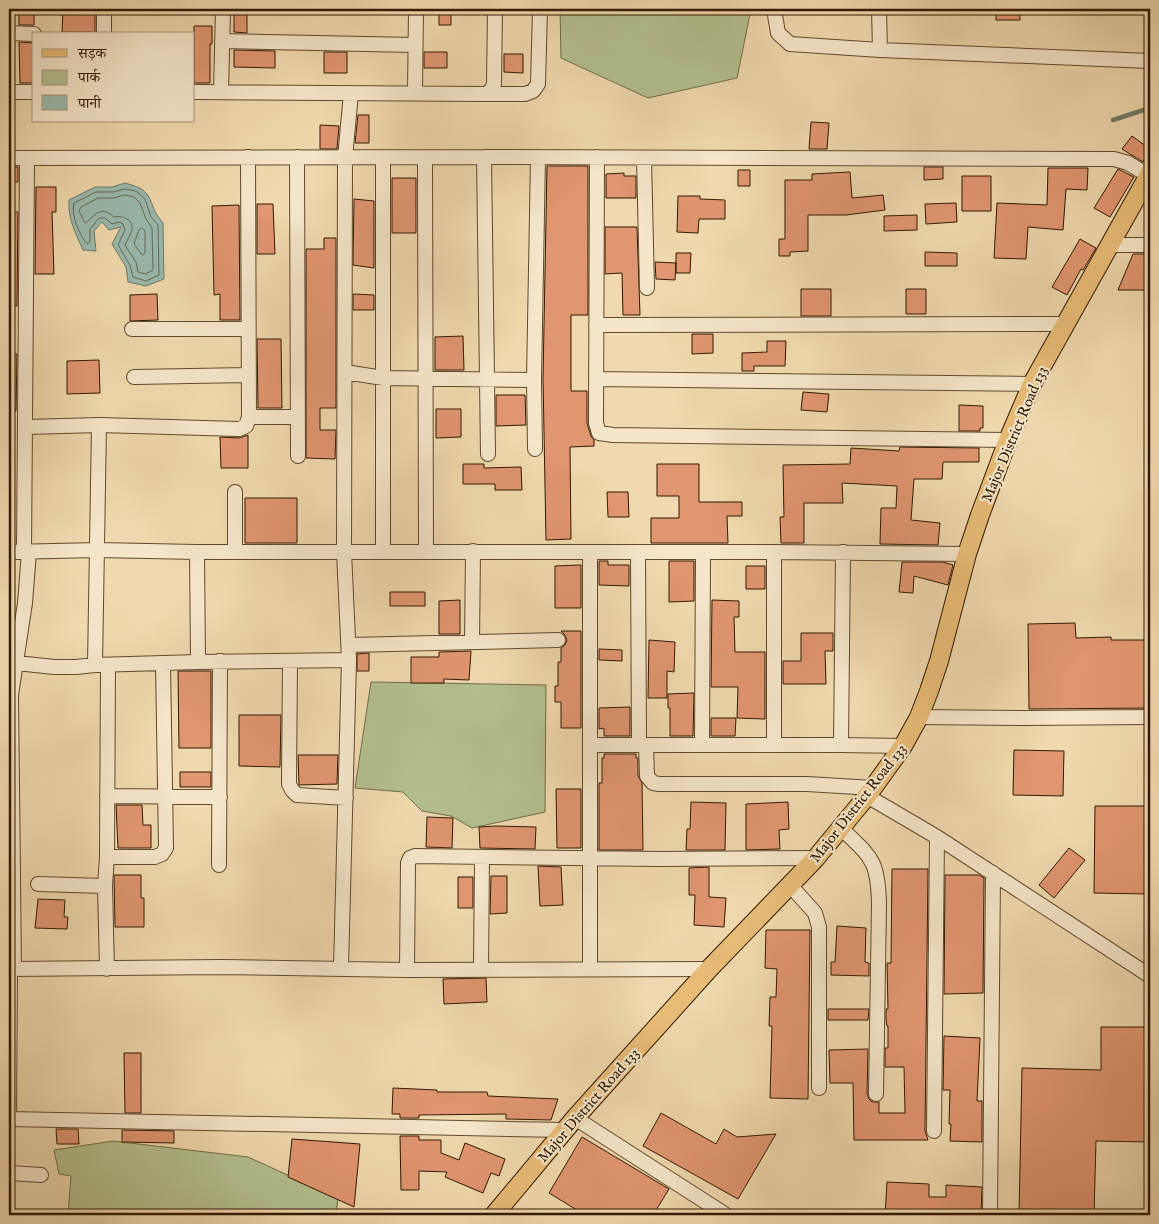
<svg xmlns="http://www.w3.org/2000/svg" width="1159" height="1224" viewBox="0 0 1159 1224" font-family="'IM FELL English','Noto Serif Devanagari',serif">
<rect width="100%" height="100%" fill="#f0d9ae"/>
<filter id="stains"><feTurbulence type="fractalNoise" baseFrequency=".004" numOctaves="4"/><feColorMatrix values="0 0 0 0 .2 0 0 0 0 .09 0 0 0 0 .02 0 0 0 .5 -.17"/></filter>
<radialGradient id="worn" r=".72"><stop offset=".6" stop-color="#630" stop-opacity="0"/><stop offset="1" stop-color="#630" stop-opacity=".3"/></radialGradient>
<path fill="#b4c08f" stroke="#726c48" d="M560 9H751L737 78 648 98 561 58Z
M371 682 546 685 545 812 472 828 451 816 422 811 403 792 355 788Z
M113 1141 248 1157 338 1198 336 1215H68L71 1176 59 1174 54 1150Z"/>
<path fill="#9abaae" stroke="#707a68" d="M125 183C158 191 145 203 163 223L164 279 146 286 128 282 126 267 112 244 121 227 109 230 102 222 94 231 96 251 83 250C75 232 68 219 69 200L95 187H112Z"/>
<g fill="none" stroke-linecap="round" stroke-linejoin="round">
<path stroke="#666a57" stroke-width="1" d="M125 189 136 191 145 199 151 217 158 225 159 275 146 281 133 277 130 265 118 245 125 230 123 224 119 222 112 224 105 218H99L90 229V242L87 244C79 234 71 216 74 203L96 192H113Z
M125 195 134 197 140 203 146 219 152 228 153 270 146 274 138 272 136 262 125 245C127 241 129 237 131 233 136 221 124 215 114 217 99 204 96 216 85 223L79 211 81 207 98 198H113Z
M142 228 145 231V253L142 255 134 244 139 230Z"/>
<path stroke="#707a68" stroke-width="4.5" d="M1113 120 1150 108"/>
</g>
<path fill="#e09670" stroke="#311900" d="M19 9H34V25H19Z
M63 9H95V32H62Z
M234 9H247V33L234 32Z
M439 9H451V25H439Z
M996 9H1020V20H996Z
M194 26H212V44H210V83H194Z
M19 42 34 43V83H20Z
M234 50 275 51V68L234 67Z
M324 52H347V73H324Z
M424 52H447V68H424Z
M504 54H523V73L504 72Z
M358 115H369V143H355Z
M811 122 829 123 827 149H809Z
M320 125 339 126 337 149H320Z
M1132 136 1150 149 1143 162 1122 149Z
M547 166H588V315H571V391H587V423L591 436 594 440V446L570 447 571 539 546 540 543 378Z
M9 167H18V182H9Z
M924 167H943V179L924 180Z
M1048 168H1088L1087 190 1066 189 1063 230 1028 227 1026 259 994 258 997 203 1047 205Z
M1118 169 1134 177 1110 217 1094 208Z
M738 170H750V186H738Z
M850 172 852 198 883 195 885 210 846 215H808V251L790 252V256H779V239H785V180H812V174Z
M624 173V176H636V198H606V174Z
M962 176H991V211H962Z
M392 178H416V233H392Z
M36 187H56V212H52L54 274H35Z
M678 196H700V199L725 200V219H699L698 233 677 232Z
M354 199 374 201V268L353 265Z
M956 203 957 222 926 224 925 204Z
M257 204H273L275 254H257Z
M239 205 240 320H220V294L214 295 212 206Z
M9 212H18L17 306H9Z
M917 215V230L884 231V216Z
M605 227H637L640 315H623L622 273 605 274Z
M324 238H336V408H320V430H336L335 459 306 458V249H324Z
M1080 239 1096 248 1083 270 1081 269 1067 295 1052 287Z
M925 252 957 253V266H925Z
M676 253H691L690 273H676Z
M1133 254H1150V290H1118Z
M655 262 676 263 675 280 656 279Z
M801 289H831V316H801Z
M906 289H926V314H906Z
M157 294 158 320 130 321V295Z
M353 294 374 295V310H353Z
M692 334H713V353L692 354Z
M463 336 464 370H435V337Z
M257 339H281L282 408H258Z
M767 341H786L785 366H754V371H742V353L767 352Z
M9 354H17L16 411H9Z
M99 360 100 393 67 394V361Z
M803 392 829 394 827 412 801 410Z
M496 395H525L526 425 496 426Z
M959 405 983 406V428H980V431H959Z
M436 409H461V437L436 438Z
M248 435V468H221L220 437 239 438Z
M900 447 979 448V462H943L942 479H914L911 520 940 523 938 545 880 544 881 508H896L897 486 842 483 843 503H804V543H781L780 517H784L783 465 850 464 851 448 899 451Z
M463 464H484V468L521 467 522 490H495V484H463Z
M657 464H699V502H742V516H727L728 543H651V518H679V496H657Z
M607 492H628L629 517H608Z
M245 498H297V543H245Z
M599 561H608V565H629V586L599 585Z
M669 561H694V601L669 602Z
M902 562H943L953 565 948 585 914 576 913 593 899 592Z
M581 565V608H555V566Z
M746 566H765V589H746Z
M390 592H425V606H390Z
M460 600V634H439V601Z
M712 600 739 601V617H734L735 652H765V719L737 718 738 687H711Z
M1075 623 1076 638 1111 637V640H1150V708L1029 709 1028 624Z
M561 631H581V728H561V702H555V686H558V662H561V648L565 645 567 640 565 635Z
M801 633H833V651H825L826 684H783V661H801Z
M649 640 675 642 674 672 667 671V698H648Z
M599 649 622 650V661L599 660Z
M471 651 469 680 444 679V683H411V657H439V652Z
M369 653V671H357V654Z
M178 671H211V748H179Z
M694 693 693 736H670V708H668V694Z
M630 707V736H604V728L599 729V708Z
M239 715H281L280 767 239 766Z
M711 718H736L735 736H711Z
M1014 750 1064 751 1063 796 1013 795Z
M604 754H636V758H638V776L642 783 643 850H599V783H602V758H604Z
M298 755H338L337 784 299 785Z
M180 772H211V787H180Z
M556 789H581V848H557Z
M691 802 726 803 725 850H686L687 829H690Z
M788 802 789 829 779 830 780 849 746 850V804Z
M116 805H142L143 825H151V848H118Z
M1095 806H1149L1148 894 1094 893Z
M427 817 453 818 452 848 426 847Z
M495 826 536 827 535 849 480 848 479 827Z
M1069 848 1085 860 1054 898 1039 885Z
M538 866 561 867 563 905 540 906Z
M709 867V897L726 898 724 927 694 925 695 895H689V868Z
M892 869H928L925 1131 928 1140H854L853 1083H830L829 1050 868 1049 867 1094 869 1099 872 1102H879V1113H905L904 1067H885V1048H888V1026H887L886 1020V1009H888L887 963H891Z
M114 875H141V898H144V927H115Z
M945 875H979L984 878 983 993 944 994Z
M491 876H507V913L490 914Z
M458 877H473V908H458Z
M38 899 65 900 64 917H68L67 929 35 928Z
M837 926 866 928 865 962 869 963V976L831 975V962H835Z
M766 930H810L808 1099 770 1098 772 1026H769L770 997H776L777 969 765 968Z
M486 978 487 1002 444 1004 443 979Z
M828 1009H869L868 1020H828Z
M1101 1027H1150V1142L1096 1141 1094 1215H1019L1022 1068 1101 1070Z
M944 1036 980 1038 977 1101H982V1142L950 1141 951 1124H949L950 1090H943Z
M124 1053H141V1113H125Z
M393 1088 437 1090V1092H487L488 1096 558 1099 551 1120 506 1119V1114L419 1115V1118H400V1114H392Z
M661 1113 716 1144 724 1129 737 1137 776 1134 738 1199 643 1146Z
M56 1129H78L79 1144H57Z
M122 1130 174 1131V1143L122 1142Z
M400 1136H419V1140H441V1153L459 1160 465 1143 505 1159 499 1176 491 1173 483 1193 445 1177 447 1172 419 1171V1190H401Z
M582 1137 669 1189 653 1215H585L549 1193Z
M292 1139 360 1144 354 1207 288 1177Z
M887 1182 929 1184V1197H946V1185L982 1187 981 1215H885Z"/>
<g fill="none" stroke-linecap="round" stroke-linejoin="round">
<defs>
<path id="minor" d="M774 9 778 33 790 44 880 50 1150 61
M879 9 880 50
M9 33 34 34
M104 34V9
M222 41 415 45
M9 92H34
M194 92 485 94 491 91 494 84 495 9
M221 92 223 9
M415 93 416 9
M485 94H525L533 91 538 84 540 9
M297 157 298 456
M484 157 488 454
M597 157 596 423 599 433 613 435 1008 440
M9 158 484 157 1114 159 1128 163 1149 176
M425 158 426 551
M644 158 647 288
M1110 245H1150
M596 325 1066 324
M132 329H248
M345 372 383 378 534 380
M134 377 248 375
M596 379 1032 384
M249 417H298
M26 427 99 425 239 429 246 426 249 417 248 157
M535 449 534 380 538 157
M383 551V158
M9 552 98 550 197 552H774L967 554
M24 552 27 158
M197 552 198 662
M235 552V492
M590 552V969
M638 552 639 745
M774 552V745
M472 642 473 551
M349 645 558 640
M290 661 289 784 292 790 297 795 346 798
M17 663 54 667H76L95 665 198 662 349 660
M95 665 99 425
M919 717 1026 718 1150 717
M590 745H841L903 746
M646 745 647 776 653 783 659 784H807L873 788
M702 745 703 552
M841 745 843 552
M107 796 220 797
M867 796 937 837 1150 976
M841 828C872 858 878 860 879 904L876 1094
M107 857H155L162 854 166 848 163 663
M219 865 220 661
M38 884 105 886
M790 885 815 913 819 927V1088
M341 968 349 660 344 552 345 158 351 93
M9 969 221 967 407 970 709 969
M14 969 11 695 25 603 29 552
M107 969 105 886 107 857 108 665
M407 970 408 863 410 858 415 856 660 859 816 858
M481 970 482 857
M575 1118 726 1215
M9 1119 564 1130
M9 1119 10 969
M934 1131 937 837
M9 1173 41 1175
M990 1215 993 873"/>
<path id="major" d="M494 1215 575 1118 709 969 816 858 867 796 903 746 919 717 929 691 939 661 967 554 980 515 1008 440 1032 384 1150 173"/>
</defs>
<use href="#minor" stroke="#61492c" stroke-width="16"/>
<use href="#major" stroke="#311900" stroke-width="20"/>
<use href="#minor" stroke="#f5e6ca" stroke-width="14"/>
<use href="#major" stroke="#e8bc77" stroke-width="18"/>
</g>
<g text-anchor="middle" stroke-width="4.5" stroke-linejoin="round" paint-order="stroke">
<g font-size="15" fill="#311900" stroke="#f5e6ca">
<text transform="translate(1014 434) rotate(-67)" y="5">Major District Road 133</text>
<text transform="translate(858 803) rotate(-52)" y="5">Major District Road 133</text>
<text transform="translate(588 1105) rotate(-49)" y="5">Major District Road 133</text>
</g>
</g>
<rect width="1159" height="1224" fill="none" stroke="#f0d9ae" stroke-width="30"/>
<rect x="10" y="10" width="1139" height="1204" fill="none" stroke="#311900" stroke-width="2.5"/>
<rect x="15" y="15" width="1129" height="1194" fill="none" stroke="#311900"/>
<rect x="32" y="32" width="162" height="90" fill="#f5e6ca" stroke="#a79479"/>
<rect x="42" y="49" width="25" height="8" fill="#e8bc77" stroke="#a79479"/>
<text x="78" y="58" font-size="15" fill="#311900">सड़क</text>
<rect x="42" y="70" width="25" height="15" fill="#b4c08f" stroke="#a79479"/>
<text x="78" y="82" font-size="15" fill="#311900">पार्क</text>
<rect x="42" y="95" width="25" height="15" fill="#9abaae" stroke="#a79479"/>
<text x="78" y="108" font-size="15" fill="#311900">पानी</text>
<rect width="100%" height="100%" filter="url(#stains)"/>
<rect width="100%" height="100%" fill="url(#worn)"/>
</svg>
